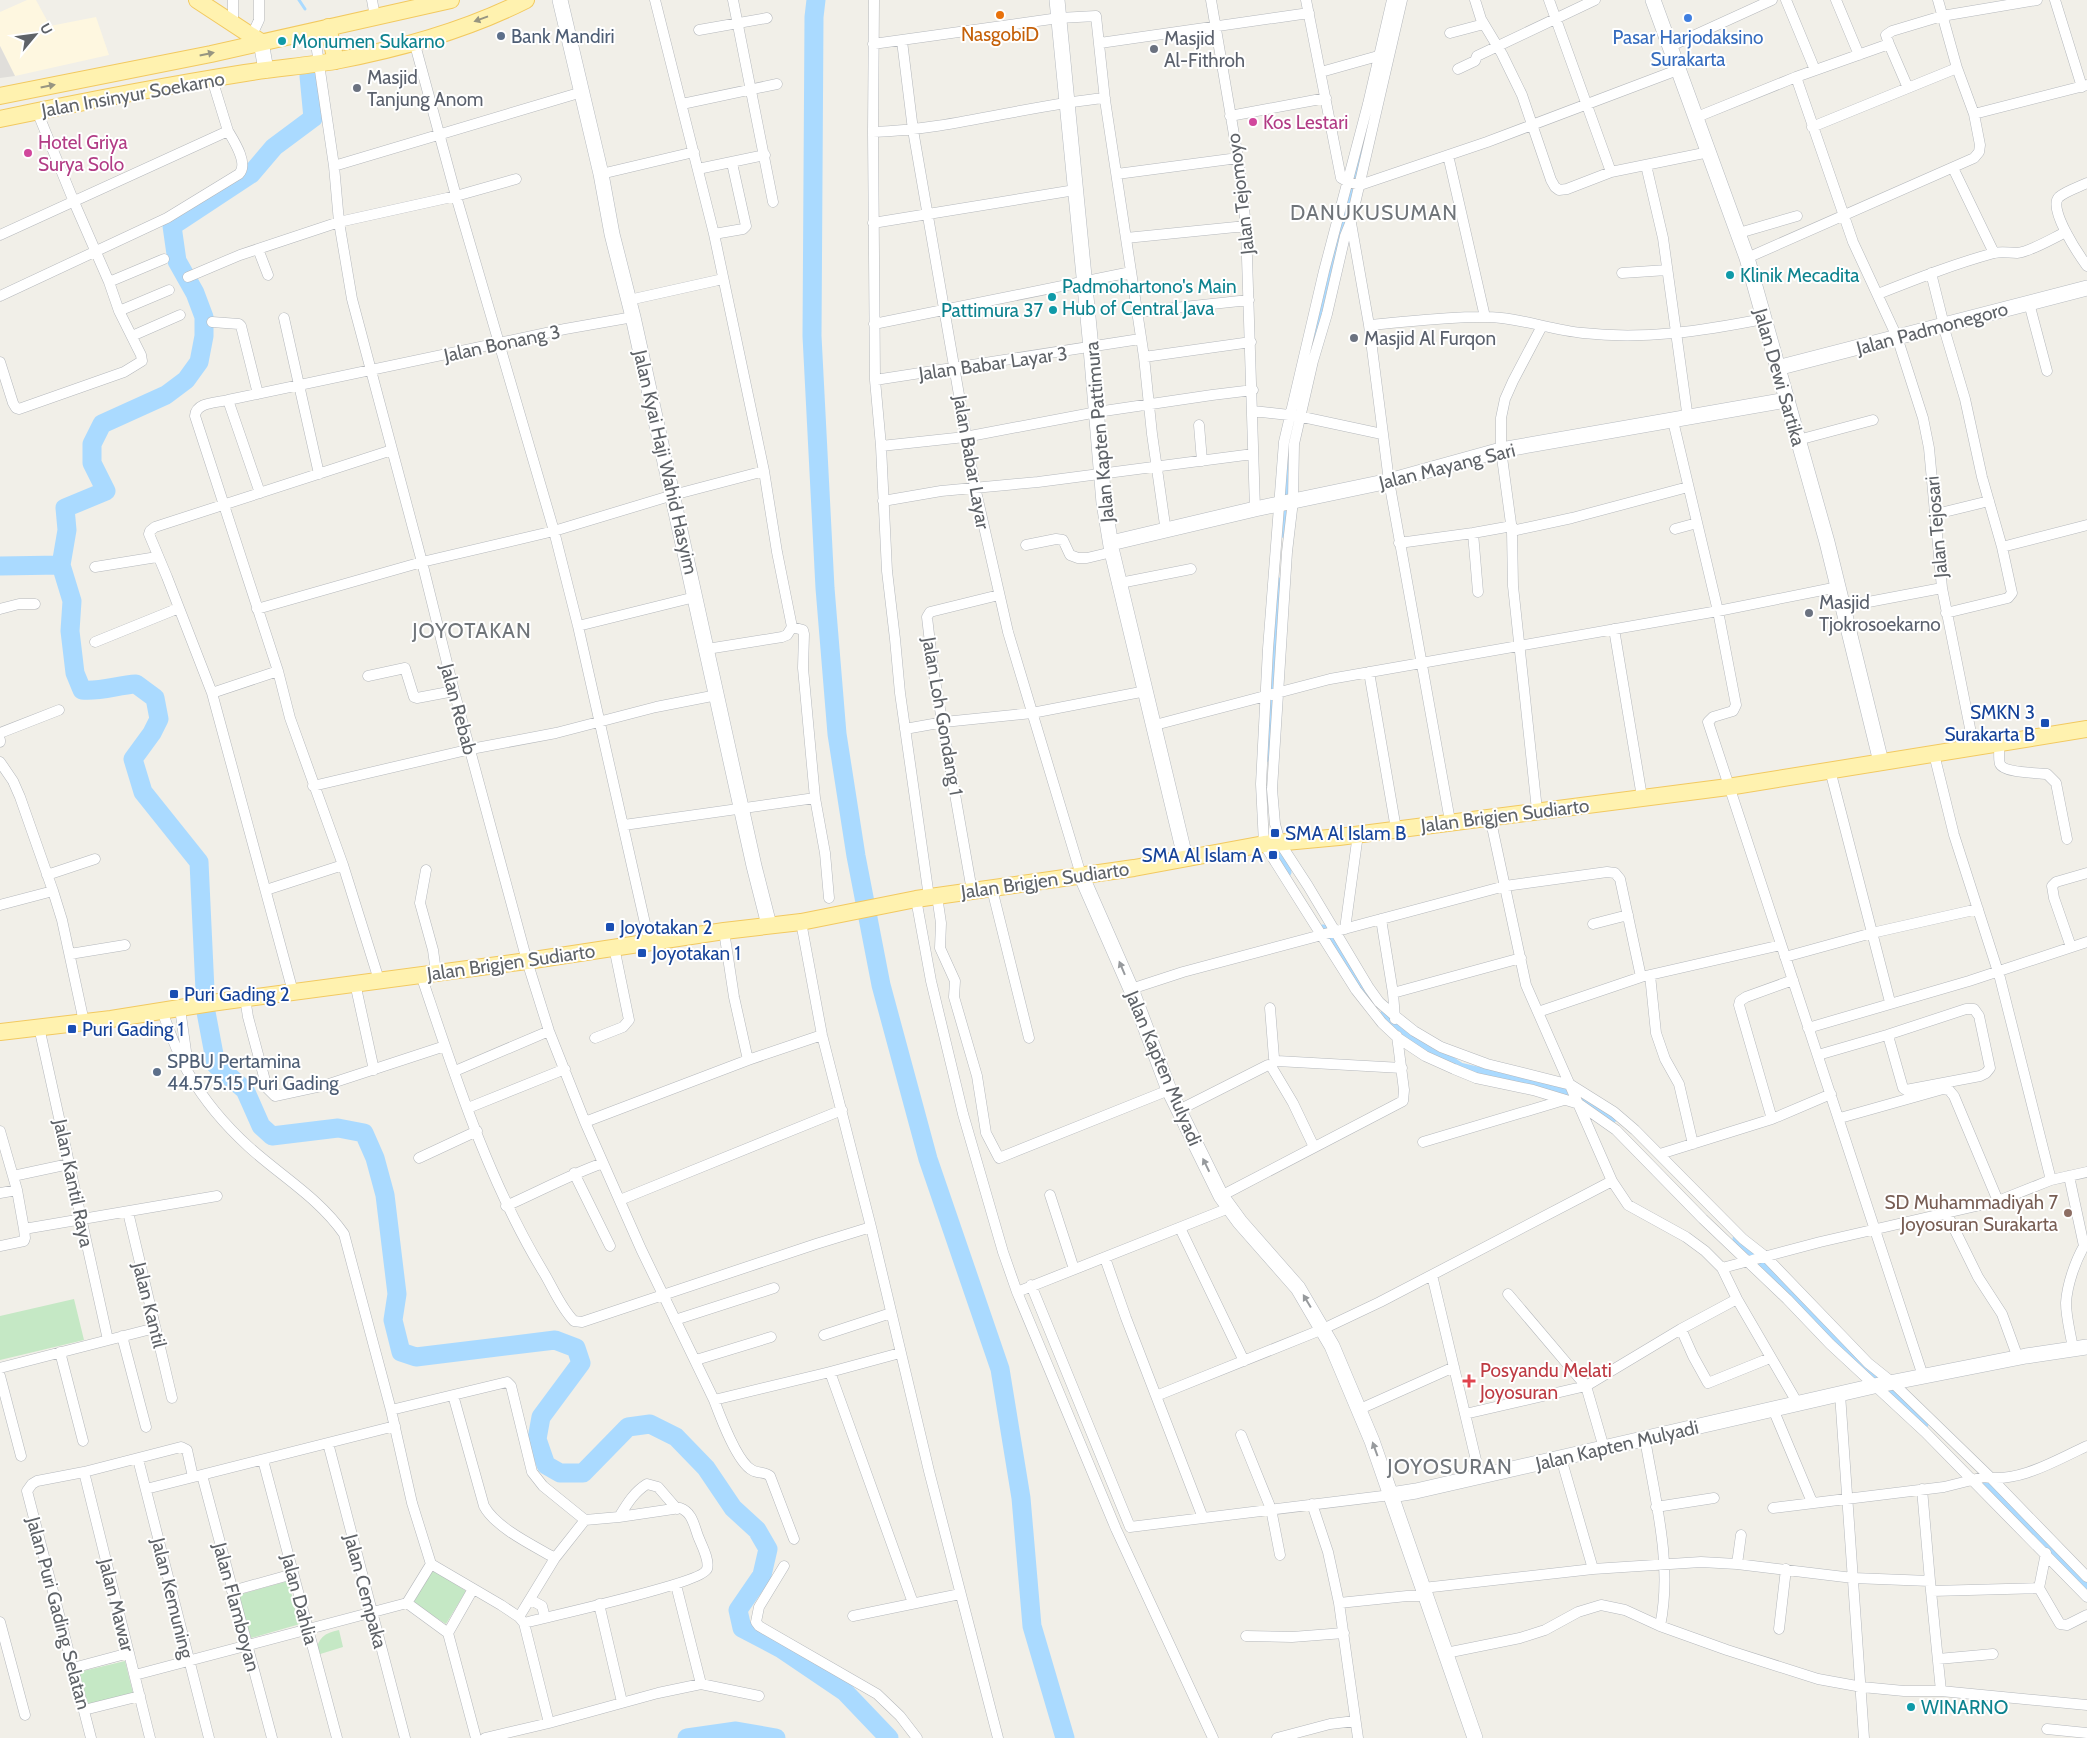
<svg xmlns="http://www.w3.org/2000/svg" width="2087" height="1738" viewBox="0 0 2087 1738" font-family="Cabin,sans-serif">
<rect width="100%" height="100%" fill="#f1efe8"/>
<path fill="#fef7e0" d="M27 0H36L50 26 96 17 109 55 15 76 0 46V12Z"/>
<path fill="#e0deda" d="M0 46 15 76 0 78Z"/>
<path fill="#c5e8c5" d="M74 1299 84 1340 0 1360V1316Z
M433 1570 466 1591 446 1624 413 1603Z
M288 1581 300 1624 251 1638 238 1595Z
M339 1630 343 1647 317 1655C316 1639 324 1633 339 1630Z
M125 1661 133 1693 88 1705 79 1672Z"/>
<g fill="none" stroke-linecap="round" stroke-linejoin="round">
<path stroke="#aadaff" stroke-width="3" d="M299 0 305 9"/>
<path stroke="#aadaff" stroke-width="11" d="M1312 343 1372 109
M1285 533 1287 506V454
M1265 757 1269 735 1270 702 1280 583
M1269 837 1286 872
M1323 930 1367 992
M1386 1013 1400 1028 1460 1068 1576 1095 1613 1117
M1738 1239 1923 1424
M1979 1480 2087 1588"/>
<path stroke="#aadaff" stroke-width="19" d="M816 0 814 17 812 336 825 588 837 734 856 856 881 985 928 1159 1000 1369 1021 1498 1032 1626 1065 1738
M309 76 313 118 274 147 251 174 172 226 177 261 195 293 204 317V336L199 362 186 380 166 395 102 424 92 444V463L106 491 65 508 67 530 61 565 72 601 70 631 75 673 82 690C100 692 118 685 136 684L155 698 159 719 152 733 133 759 143 792 199 862 206 1012 216 1065 245 1090 261 1126 272 1136 338 1128 364 1133 375 1158 385 1195 397 1294 393 1320 401 1352 416 1357 555 1340 576 1348 581 1363 541 1417 537 1439 546 1465 560 1473H583L628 1427 650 1424 676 1437 706 1468 733 1508 757 1530 768 1549 762 1575 738 1610 742 1628 780 1648 845 1692 889 1738
M0 566 61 565
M687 1738 736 1731 776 1738"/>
<defs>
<path id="street" d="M233 0V24
M372 0 375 17
M655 0 714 234 764 471 777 552 792 627 787 635 782 637 707 649
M733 0 773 202
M874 0 873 132 875 380 881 446 887 571 895 639 900 693 929 897
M1211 0 1238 158 1246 226 1255 509
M1306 0 1341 178 1348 182 1360 185 1487 142 1680 69
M1392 0 1368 104 1324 271 1284 442 1268 649 1261 784 1264 844 1356 990 1382 1023 1398 1038 1425 1056 1454 1069 1476 1078 1533 1090 1579 1104 1616 1130 1703 1219 1787 1299 1830 1344 1925 1432 2087 1597
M1402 0 1351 221 1345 236 1327 314 1313 361 1294 444 1293 501 1287 552 1272 789 1275 824 1280 843 1308 886 1369 988 1379 1002 1394 1015 1414 1031 1441 1047 1487 1064 1571 1085 1614 1112 1635 1130 1743 1239 1766 1257 1844 1338 1868 1363 1893 1383 1991 1478 2087 1577
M1475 0 1481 19 1502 54 1522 95 1551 180 1555 187 1559 190 1567 189 1611 172 1709 152
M1549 0 1611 172
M1786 0 1815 70
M1836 0 1859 55
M2055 0 2082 87
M314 30 334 166 339 222 352 299 422 562 454 691 527 961 549 1031 585 1122 641 1249 714 1400 830 1372 900 1353
M699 30 767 18
M1450 33 1484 24
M252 35 259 20V0
M414 41 456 196 554 531 578 626 649 941
M902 41 913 130 975 487 1008 632 1081 875
M1100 43 1309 13
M873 44 1059 18 1096 16 1105 100 1144 357 1152 434 1166 532
M1889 44 1886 35 1892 31 1942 16 2037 0
M1671 46 1772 0
M1458 69 1475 61 1477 56 1595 0
M1321 72 1378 56
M1796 77 1853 242 1897 337 1923 418 1929 448 1942 588 1974 748
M682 104 777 84
M1974 114 2087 85
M1230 116 1326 98
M1697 117 1796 77 1889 44 1908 88
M1812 127 1957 68
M873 132C951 130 1027 105 1105 98
M1448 155 1485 317
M1646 165 1663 238 1688 419
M334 166 582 92
M1953 168 1994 253
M698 169 765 155
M601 174 694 152
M1117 174 1238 158
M2087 183C2079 187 2066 191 2059 197 2047 208 2079 255 2087 266
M873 223 1075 190
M1351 223 1369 325 1389 481 1450 821
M1739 233 1797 216
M714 234 743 229 746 226 732 163
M0 235 228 131 212 79
M1126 238 1246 226
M258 249 268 275
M1747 258 1974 158 1979 152 1980 145 1974 114 1957 68 1938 0
M1622 273 1667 270
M1931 273 1944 325
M188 277 240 255 339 222 456 196 516 179
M109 282 164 259
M1878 294C1916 279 1954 264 1994 253 2003 251 2009 253 2017 253 2030 252 2053 238 2066 232
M0 296 167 218 239 174C249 164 234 141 228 131
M629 300 723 279
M2029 303 2047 371
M119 311 169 290
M1137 312 1249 300
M284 318 319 474
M212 322 239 324 241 326 258 394
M874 324 1131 272
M1369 325C1408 322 1447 316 1486 317 1519 317 1550 330 1583 333 1645 340 1702 331 1763 319
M1943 325 1965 399 1982 477 2002 547 2012 593 2008 598 1946 613
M132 336 180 315
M1144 357 1251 342
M0 362 13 403 16 408 19 409 124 372 142 361 141 355 119 311 109 282 74 202 37 111
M875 380 1140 339
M228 400 260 493
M1253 411 1298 416 1382 434
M1673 421 1718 611 1736 705 1733 711 1713 717 1708 722 1923 1376
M1199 425 1202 461
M1798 440 1873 420
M881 446 965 437 1097 412 1212 395 1253 390
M883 501 941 491 1038 482 1253 454
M1936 514 1989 501
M1675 529 1697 523
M1512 531 1572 518 1688 487
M1473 533 1478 592
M1399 543 1473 533 1512 526
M1026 545 1056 539 1063 540 1070 555 1078 558H1087L1112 552
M2002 547 2087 525
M95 567 157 557
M1120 583 1191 569
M1842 607 1942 588
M0 609 19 604H35
M257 609 422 562 554 531 673 495 764 471
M578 626 695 597
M792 627 803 630 804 634 803 668 815 798 825 853 829 898
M1614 629 1642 797
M95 642 179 608
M1369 672 1396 829
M368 676 405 668 414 697 417 698 454 691
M212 693 278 671
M1155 725 1330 679 1718 611 1838 587
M905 729 944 722 1032 713 1146 691
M0 733 59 710
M0 740V742
M1999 744C2000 749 1998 759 2000 764 2004 773 2038 773 2047 774L2056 783 2067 839
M1934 754 1954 835 2000 978 2051 1180
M0 762 13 781 20 797 53 891 62 920 84 1022
M1830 770 1890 1002
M313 786 471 749 556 733 656 707 717 695
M1537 810 1513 586 1512 531 1501 450V418L1505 399 1513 381 1542 326
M1490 817 1526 985 1612 1181 1628 1205 1686 1237 1705 1251 1722 1268 1737 1299 1798 1404
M624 825 815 798
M426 870 420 903 433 950 436 972
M47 875 95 859
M992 889 1029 1038
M266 890 343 865
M972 891 933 669 927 617 930 612 999 595
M937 896 941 923 940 948 955 981 954 997 977 1076 986 1133 999 1158 1169 1090
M916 899 931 981 963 1114 1003 1252 1017 1292 1116 1529 1213 1738
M0 905 53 891
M1381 919 1393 993 1395 1019
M801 922 822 1035 871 1227 929 1471 998 1738
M1593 924 1628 915
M1345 929 1358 834
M724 931 734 997 748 1060
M2071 947 2054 898 2052 886 2056 882 2087 873
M70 954 125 945
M1785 957 1872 933 1978 909
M421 975C455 1076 488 1181 544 1273 553 1288 561 1308 574 1321L582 1322 816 1244 871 1227
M1650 975 1656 1033 1665 1059 1679 1084 1693 1144
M379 980 343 865 290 718 278 671 195 416C196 402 216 403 228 400L565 329 633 317
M355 983 374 1070
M1131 989 1183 972 1505 886 1607 872 1615 873 1620 879 1641 977
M293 992 212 693 167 577 149 534 150 531 155 527 392 450
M1393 993 1521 958
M245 998 248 1017 267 1088 275 1096 326 1085 445 1046
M180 1008 188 1066
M1270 1008 1274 1058 1277 1061 1402 1068
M162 1011C170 1032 177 1054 189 1074 204 1100 226 1126 249 1147 281 1176 319 1198 344 1234L391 1410 412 1503 431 1564 501 1605 519 1617 524 1623 549 1723
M1538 1012 1641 977 1781 945
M39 1027 108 1340
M1808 1028 1969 981 2087 942
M595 1038 623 1027 629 1020 614 947
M1818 1055 1887 1035 1966 1009H1974L1979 1016 1990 1068 1986 1073 1980 1076 1906 1090 1903 1088 1889 1039
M455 1071 549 1031
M468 1108 565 1069
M1179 1110 1268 1065 1271 1066 1293 1103 1314 1147
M1840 1118 1943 1089 1949 1090 1954 1096 1998 1201
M1772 1119 1739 1005 1740 1001 1746 997 1793 980
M585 1122 748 1060 822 1035
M0 1131 17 1190
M1423 1142 1564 1100
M1660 1154 1772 1119 1831 1094
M419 1158 477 1131
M574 1173 610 1246
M13 1176 69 1164
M2069 1176 2084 1246C2075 1262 2067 1285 2066 1303 2066 1318 2071 1335 2073 1349
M0 1193 17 1190 24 1229 217 1196
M1050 1195 1074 1269
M1221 1196 1403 1101 1404 1090 1397 1036
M620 1200 842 1110
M506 1206C538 1192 569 1175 603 1163
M128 1212 172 1398
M1946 1212 1978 1277 2002 1314 2018 1358
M1180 1228 1244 1361
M0 1246 24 1241 25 1238 24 1229
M1105 1258 1126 1318 1203 1518
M1722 1268 1820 1242 1998 1201 2051 1180 2087 1172
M1432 1275 1480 1477
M1031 1285 1130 1527 1391 1495
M1017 1292 1229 1208
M1508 1294 1586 1386 1604 1448
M675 1320 774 1288
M1681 1329 1693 1356 1708 1383 1770 1358
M824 1335 891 1313
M122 1336 146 1427
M60 1352 83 1441
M696 1360 771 1337
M0 1368 155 1328
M830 1372 913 1603
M0 1376 21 1456
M1840 1394 1864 1738
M453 1395 484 1506C496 1528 534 1546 555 1558
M1156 1396 1323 1329 1380 1302 1612 1181
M714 1400C720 1416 737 1462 752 1470 758 1474 764 1471 770 1476L794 1539
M1360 1409 1454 1367
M1773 1409 1812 1502
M391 1410 507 1382 511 1386 532 1472 543 1486 585 1520 619 1517 680 1508C692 1512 694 1525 698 1536 701 1544 710 1560 707 1569 702 1583 547 1617 524 1623
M1465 1414 1586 1386 1681 1329 1737 1299
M1241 1435 1271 1509 1280 1555
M1645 1439C1655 1499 1673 1565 1660 1626
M328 1443 405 1738
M1561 1458 1593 1569
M138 1459 209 1738
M263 1460 337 1738
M84 1472 150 1738
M202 1475 272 1738
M146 1489 395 1426
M1922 1489 1930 1581
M1312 1504 1328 1552 1339 1603
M1656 1507 1714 1498
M1773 1508 1944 1487 1984 1477C2020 1483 2056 1460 2087 1446
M619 1517C627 1504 634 1492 647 1484L658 1487 677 1509
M1737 1564 1741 1535
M784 1566 759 1607 756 1622 759 1626 877 1694 900 1716 917 1738
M676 1585 701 1684
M1423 1588 1593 1569 1701 1562 1737 1564 1853 1578 1930 1581 1941 1691
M2039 1588 2060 1624 2067 1625 2087 1615
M232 1591 293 1574
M1932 1591 2039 1588 2046 1553
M531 1600 542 1606 545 1618
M407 1603 448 1633 476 1738
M599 1604 622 1702
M853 1616 960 1594
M519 1617 555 1558 585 1520
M0 1622 25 1715
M1779 1629 1786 1569
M448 1633 473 1589
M1246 1636 1292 1637 1344 1633
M1446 1653 1520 1638 1545 1630 1578 1612 1601 1605 1625 1610 1660 1626 1727 1650 1818 1679 1862 1687 1904 1691H1941L2087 1705
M1938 1659 1993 1654
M73 1668 129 1653
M135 1675 407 1603 431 1564
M84 1710 140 1696
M2047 1729 2087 1733
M91 1738 27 1491 32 1484 37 1481 84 1472 181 1447 187 1450 193 1477
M485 1738 549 1723 658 1693 701 1684 759 1696
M1277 1738 1330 1724 1355 1721
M1358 1738 1339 1603 1407 1596H1426"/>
<path id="secondary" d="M560 0 601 174 612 234 633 317 754 866 769 925
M1057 0 1091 348 1104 503 1112 552 1185 857
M1653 0 1747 258 1827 542 1881 762
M261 42 266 70
M1777 368 2087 288
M1111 543 1255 509 1389 481 1501 450 1786 400
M1081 875 1131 989 1169 1090 1221 1196 1240 1222 1298 1288 1332 1346 1372 1441 1475 1738
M1391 1495 1416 1491 1874 1386 2026 1356 2087 1347"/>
<path id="primary" d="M197 0 261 42
M328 27 336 61
M0 96 211 54 451 0
M0 119C81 102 163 86 245 73 275 68 306 66 335 61 398 49 469 29 526 0
M0 1032 111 1019 211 1003 527 961 724 931 801 922 916 899 1134 868 1264 844 1339 837 1728 787 2087 729"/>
</defs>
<use href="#street" stroke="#b5b8bc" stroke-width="11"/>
<use href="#secondary" stroke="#b6babf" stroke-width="16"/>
<use href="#primary" stroke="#f2c960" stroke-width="18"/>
<use href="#street" stroke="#fff" stroke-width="10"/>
<use href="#secondary" stroke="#fff" stroke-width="15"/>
<use href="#primary" stroke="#fff2af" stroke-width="16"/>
</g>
<defs><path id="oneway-solid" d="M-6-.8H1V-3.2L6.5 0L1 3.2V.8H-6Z" transform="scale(1.25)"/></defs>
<g fill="#979581">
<use href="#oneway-solid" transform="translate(481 19) rotate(160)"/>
<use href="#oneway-solid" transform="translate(207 54) rotate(-12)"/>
<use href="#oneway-solid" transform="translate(48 86) rotate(-11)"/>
</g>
<g fill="#979a9d">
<use href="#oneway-solid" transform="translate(1122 968) rotate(-113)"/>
<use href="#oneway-solid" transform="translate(1206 1165) rotate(-116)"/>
<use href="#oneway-solid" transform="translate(1307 1301) rotate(-121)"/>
<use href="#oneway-solid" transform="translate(1375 1449) rotate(-110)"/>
</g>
<circle fill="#e8710a" stroke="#fff" stroke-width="2" cx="1000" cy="15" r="5"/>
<circle fill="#3f7fe0" stroke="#fff" stroke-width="2" cx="1688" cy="18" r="5"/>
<g fill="#5c6f8a" stroke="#fff" stroke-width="2">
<circle cx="501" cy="36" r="5"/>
<circle cx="157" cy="1072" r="5"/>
</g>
<g fill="#0f9aa8" stroke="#fff" stroke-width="2">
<circle cx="282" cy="41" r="5"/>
<circle cx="1730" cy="275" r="5"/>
<circle cx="1052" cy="297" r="5"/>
<circle cx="1053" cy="310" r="5"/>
<circle cx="1911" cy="1707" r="5"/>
</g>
<g fill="#6b7280" stroke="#fff" stroke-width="2">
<circle cx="1154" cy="49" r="5"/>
<circle cx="357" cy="88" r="5"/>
<circle cx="1354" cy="338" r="5"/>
<circle cx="1809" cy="613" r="5"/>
</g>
<g fill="#d1479c" stroke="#fff" stroke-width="2">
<circle cx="1253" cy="122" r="5"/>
<circle cx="28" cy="153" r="5"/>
</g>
<g fill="#1a4fb4" stroke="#fff" stroke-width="2">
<rect x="2040" y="718" width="10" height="10" rx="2.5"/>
<rect x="1270" y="828" width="10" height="10" rx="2.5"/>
<rect x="1268" y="850" width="10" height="10" rx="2.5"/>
<rect x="605" y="922" width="10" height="10" rx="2.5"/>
<rect x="637" y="948" width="10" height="10" rx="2.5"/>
<rect x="169" y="989" width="10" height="10" rx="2.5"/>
<rect x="67" y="1024" width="10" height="10" rx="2.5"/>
</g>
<circle fill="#8d6e63" stroke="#fff" stroke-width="2" cx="2068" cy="1213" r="5"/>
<path fill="#e0444e" stroke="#fff" stroke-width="2" d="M1466.5 1373.5h5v5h5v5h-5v5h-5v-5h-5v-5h5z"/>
<g text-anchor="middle" stroke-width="4" stroke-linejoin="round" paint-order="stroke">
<g font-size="19" fill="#c56008" stroke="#fff">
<text x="1000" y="41">NasgobiD</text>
</g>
<g font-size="19" fill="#4e5e75" stroke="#fff" text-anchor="start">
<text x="511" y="43">Bank Mandiri</text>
<text x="167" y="1068">SPBU Pertamina<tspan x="167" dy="22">44.575.15 Puri Gading</tspan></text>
</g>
<g font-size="19" fill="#366cbe" stroke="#fff">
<text x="1688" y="44">Pasar Harjodaksino<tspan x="1688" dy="22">Surakarta</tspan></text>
</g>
<g font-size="19" fill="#5b616d" stroke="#fff" text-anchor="start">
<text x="1164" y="45">Masjid<tspan x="1164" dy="22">Al-Fithroh</tspan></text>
<text x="367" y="84">Masjid<tspan x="367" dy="22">Tanjung Anom</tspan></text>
<text x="1364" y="345">Masjid Al Furqon</text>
<text x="1819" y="609">Masjid<tspan x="1819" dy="22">Tjokrosoekarno</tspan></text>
</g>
<g font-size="19" fill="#0d838f" stroke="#fff" text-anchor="start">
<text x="292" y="48">Monumen Sukarno</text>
<text x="1740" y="282">Klinik Mecadita</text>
<text x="1062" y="293">Padmohartono's Main<tspan x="1062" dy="22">Hub of Central Java</tspan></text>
<text x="1043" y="317" text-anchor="end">Pattimura 37</text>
<text x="1921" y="1714">WINARNO</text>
</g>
<g font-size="19" fill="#5f6368" stroke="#fff">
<text transform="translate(133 94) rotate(-10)" y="7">Jalan Insinyur Soekarno</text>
<text transform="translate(1240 194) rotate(-97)" y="7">Jalan Tejomoyo</text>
<text transform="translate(1932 328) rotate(-15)" y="7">Jalan Padmonegoro</text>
<text transform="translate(502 343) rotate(-12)" y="7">Jalan Bonang 3</text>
<text transform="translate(993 363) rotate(-8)" y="7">Jalan Babar Layar 3</text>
<text transform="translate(1780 377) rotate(74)" y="7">Jalan Dewi Sartika</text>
<text transform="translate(1099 432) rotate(-95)" y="7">Jalan Kapten Pattimura</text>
<text transform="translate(666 462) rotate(77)" y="7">Jalan Kyai Haji Wahid Hasyim</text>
<text transform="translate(972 462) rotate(80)" y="7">Jalan Babar Layar</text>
<text transform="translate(1447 466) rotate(-14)" y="7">Jalan Mayang Sari</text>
<text transform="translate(1936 527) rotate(-95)" y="7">Jalan Tejosari</text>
<text transform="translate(459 709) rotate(75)" y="7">Jalan Rebab</text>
<text transform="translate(943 716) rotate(80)" y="7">Jalan Loh Gondang 1</text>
<text transform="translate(1505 815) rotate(-7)" y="7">Jalan Brigjen Sudiarto</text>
<text transform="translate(1045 880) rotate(-8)" y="7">Jalan Brigjen Sudiarto</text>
<text transform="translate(511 962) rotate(-8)" y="7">Jalan Brigjen Sudiarto</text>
<text transform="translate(1164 1068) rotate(67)" y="7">Jalan Kapten Mulyadi</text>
<text transform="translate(74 1183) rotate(78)" y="7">Jalan Kantil Raya</text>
<text transform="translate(150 1305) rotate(76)" y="7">Jalan Kantil</text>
<text transform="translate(1617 1445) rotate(-13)" y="7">Jalan Kapten Mulyadi</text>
<text transform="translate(366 1591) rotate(75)" y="7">Jalan Cempaka</text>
<text transform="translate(173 1598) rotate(76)" y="7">Jalan Kemuning</text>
<text transform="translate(300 1599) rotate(75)" y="7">Jalan Dahlia</text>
<text transform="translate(117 1605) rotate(76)" y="7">Jalan Mawar</text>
<text transform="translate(237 1607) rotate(75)" y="7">Jalan Flamboyan</text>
<text transform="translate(59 1613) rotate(75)" y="7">Jalan Puri Gading Selatan</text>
</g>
<g font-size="19" fill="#b23c85" stroke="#fff" text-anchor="start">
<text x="1263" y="129">Kos Lestari</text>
<text x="38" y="149">Hotel Griya<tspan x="38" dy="22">Surya Solo</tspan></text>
</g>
<g font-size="19" fill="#164399" stroke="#fff" text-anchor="start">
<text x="2035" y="719" text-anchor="end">SMKN 3<tspan x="2035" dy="22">Surakarta B</tspan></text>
<text x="1285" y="840">SMA Al Islam B</text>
<text x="1263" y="862" text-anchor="end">SMA Al Islam A</text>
<text x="620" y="934">Joyotakan 2</text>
<text x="652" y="960">Joyotakan 1</text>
<text x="184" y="1001">Puri Gading 2</text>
<text x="82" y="1036">Puri Gading 1</text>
</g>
<g font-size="19" fill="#785e54" stroke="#fff" text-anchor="end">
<text x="2058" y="1209">SD Muhammadiyah 7<tspan x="2058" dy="22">Joyosuran Surakarta</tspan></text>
</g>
<g font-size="19" fill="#be3a42" stroke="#fff" text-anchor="start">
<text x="1480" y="1377">Posyandu Melati<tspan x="1480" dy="22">Joyosuran</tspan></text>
</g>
<g font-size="21" letter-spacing="1" fill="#70757a" stroke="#fff">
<text x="1374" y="220">DANUKUSUMAN</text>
<text x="472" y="638">JOYOTAKAN</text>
<text x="1450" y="1474">JOYOSURAN</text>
</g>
</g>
<g transform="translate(35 35) rotate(61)" stroke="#ffffff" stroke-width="4" paint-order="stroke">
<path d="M0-4L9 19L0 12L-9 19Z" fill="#5f6368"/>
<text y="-8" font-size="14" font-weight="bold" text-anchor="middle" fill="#5f6368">U</text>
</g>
</svg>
